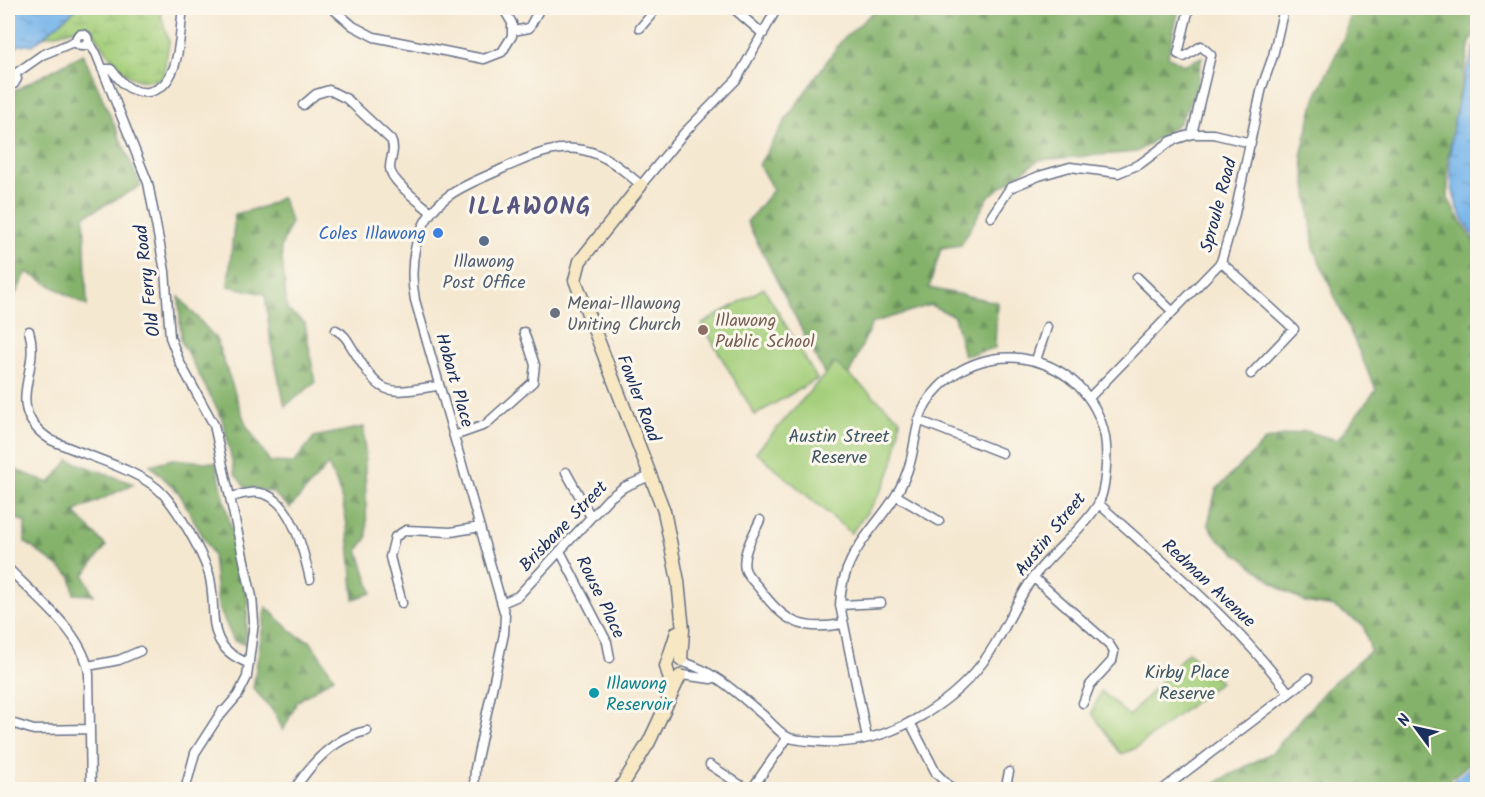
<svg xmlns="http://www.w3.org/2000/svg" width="1485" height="797" viewBox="0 0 1485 797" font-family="Kalam,sans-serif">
<defs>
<pattern id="forest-firs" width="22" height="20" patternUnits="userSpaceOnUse" patternTransform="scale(1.5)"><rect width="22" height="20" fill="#84b26b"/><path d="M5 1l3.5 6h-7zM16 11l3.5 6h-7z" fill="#6b915b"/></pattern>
<pattern id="wetland-marsh" width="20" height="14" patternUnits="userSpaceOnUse" patternTransform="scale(1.5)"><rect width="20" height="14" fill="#a5cf7b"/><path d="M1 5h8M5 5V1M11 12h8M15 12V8" fill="none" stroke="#8db26d"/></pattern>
<pattern id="water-ripples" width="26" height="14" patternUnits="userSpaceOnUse" patternTransform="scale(1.5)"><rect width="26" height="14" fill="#77b5ea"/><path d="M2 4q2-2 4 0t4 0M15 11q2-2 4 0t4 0" fill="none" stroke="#6194c1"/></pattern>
</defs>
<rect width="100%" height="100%" fill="#fbf7ec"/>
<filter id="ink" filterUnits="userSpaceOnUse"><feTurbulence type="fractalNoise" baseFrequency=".0167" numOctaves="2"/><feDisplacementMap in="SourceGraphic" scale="12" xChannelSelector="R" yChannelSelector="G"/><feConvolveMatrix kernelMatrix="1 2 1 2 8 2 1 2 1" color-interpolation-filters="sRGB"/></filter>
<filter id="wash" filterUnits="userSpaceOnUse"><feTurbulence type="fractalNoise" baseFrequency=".008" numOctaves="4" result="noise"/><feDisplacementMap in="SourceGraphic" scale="24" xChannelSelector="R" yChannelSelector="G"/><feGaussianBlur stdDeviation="1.35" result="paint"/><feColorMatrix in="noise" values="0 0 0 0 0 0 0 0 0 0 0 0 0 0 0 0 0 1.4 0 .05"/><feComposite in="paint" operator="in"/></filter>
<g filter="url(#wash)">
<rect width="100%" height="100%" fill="#f5e8d1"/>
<path fill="url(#forest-firs)" stroke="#507064" stroke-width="1.5" d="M878 8H1179L1168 56 1183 65 1202 57 1195 93 1179 123 1137 152 1039 160 989 196 961 245 941 248 929 288 997 302 995 348 964 356 954 316 930 305 872 323 849 375 835 364 825 375 747 222 773 190 759 165 787 118 842 40Z
M1352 8H1477V28L1470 42 1448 157V199L1477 247V757L1439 789H1204L1273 752 1330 685 1371 651 1363 625 1334 607 1305 602 1283 590 1218 539 1208 524 1216 490 1266 440 1305 431 1337 440 1376 390 1314 249 1302 152 1315 99 1344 37Z
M83 54 141 186 84 216 87 306 27 272 8 308V94Z
M282 197 291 222 281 247 287 310 305 323 315 383 285 406 271 344 265 294 228 286 235 214 266 206Z
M179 297 216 339 246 425 270 462 294 463 314 437 364 427 367 538 358 550 372 593 354 599C349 553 351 507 328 465L290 508 272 492 245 487 235 474 222 418 181 341Z
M173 459 216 463 248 601 245 644 234 641 218 606 213 555 179 493 150 465Z
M69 460 134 484 74 512 106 546 84 575 94 595 74 594 71 576 25 542V522L8 515V467L50 483Z
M266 607 296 635 310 641 334 677 297 702 283 731 275 713 253 688Z"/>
<path fill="url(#wetland-marsh)" stroke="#607f6c" stroke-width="1.5" d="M77 8H159L169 42 163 77C124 93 109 52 89 26L43 37Z"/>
<path fill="#a5cf7b" stroke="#607f6c" stroke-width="1.5" d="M764 288 817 379 755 415 702 324Z
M835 363 900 419C896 473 884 491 851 533L756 452Z
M1188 652 1220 682 1136 748 1121 754 1092 713 1101 691 1129 716Z"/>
<path fill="url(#water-ripples)" stroke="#4972a4" stroke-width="1.5" d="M8 8H77L33 45H18L8 62Z
M1477 41V243C1470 230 1461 217 1456 203 1440 151 1460 89 1477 41Z
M1477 761V789H1444Z"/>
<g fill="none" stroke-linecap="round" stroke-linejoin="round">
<path stroke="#77b5ea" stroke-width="2" d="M1457 778 1478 761"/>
</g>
</g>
<g filter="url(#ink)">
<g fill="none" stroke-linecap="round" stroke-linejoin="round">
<defs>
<path id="street" d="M332 8 353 26 374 37 484 59 502 52 512 36V23L503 8
M733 8 763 34
M1189 8 1178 54 1184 57 1201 46 1211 55 1192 134
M640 28 657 8
M513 31 529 28 540 8
M76 40a6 6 0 1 1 12 0a6 6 0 1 1-12 0Z
M88 42 96 53 148 183 165 271 170 337 180 363 214 425 252 597 254 622 247 677 238 695 220 716
M102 69H111C120 81 130 94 148 92 182 87 179 33 183 8
M8 74H15L17 79 14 84H8
M15 74 42 55 76 41
M303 105 316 94 329 90 347 99 391 140C396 150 390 158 390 168 390 181 421 203 431 212
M991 217 1010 188 1039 176 1070 167 1118 173 1140 164 1171 141 1192 134H1213L1251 143
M1221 262 1294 329 1251 374
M1137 277 1172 311
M336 330C346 335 348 342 354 351 383 399 386 393 438 386
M29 331C42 372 1 408 51 440 82 455 142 470 163 494 179 511 202 552 209 574 219 611 201 645 248 663
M1036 360 1047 327
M1089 398 1221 262 1234 218 1262 87 1273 56 1284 8
M918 420 1002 453
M454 436 485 425 533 382 535 365 524 332
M566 472 591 517
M897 496 939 521
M231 497C240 495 251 491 260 493 292 498 304 553 310 579
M1099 504C1165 564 1235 621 1289 693
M760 520C754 534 741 554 745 569 747 576 755 583 759 588 783 621 801 632 842 624
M560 551 607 642 610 658
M8 568C35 597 84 633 89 674L91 790
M1033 577 1109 644 1114 652 1112 661 1090 685 1083 703
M402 603 390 557 395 537 406 530 451 532 480 527
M502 603 518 596 608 499 624 487 650 476
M840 605 881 603
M683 662C714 671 739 695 763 715 770 722 779 732 787 737 796 741 814 741 825 742 884 746 948 708 983 662 1003 636 1014 605 1032 579 1051 552 1080 533 1097 506 1106 492 1108 454 1105 437 1089 355 987 330 934 393 915 414 917 438 910 463 894 521 842 539 840 605L867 738
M88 666 119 660 140 651
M682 675 711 679
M8 722 34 730 90 729
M910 722 936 773 953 790
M710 765 748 790
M185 790 195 753 222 711
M294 790C311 763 335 737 367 731
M474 790 475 768 504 634 505 615 415 300C408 263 415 221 447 197 464 184 486 177 504 168 530 157 554 144 583 150 607 155 623 170 641 185L684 133 737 79 777 8
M751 790 788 737
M1005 790 1009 772
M1162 790 1309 678"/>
<path id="secondary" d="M641 185 580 261 575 280 664 511 678 581 683 630 681 660
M668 696 670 680 666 666 677 632
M619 790 649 742 680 676"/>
</defs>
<use href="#street" stroke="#677086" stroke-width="11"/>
<use href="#secondary" stroke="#677086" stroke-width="15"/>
<use href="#street" stroke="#fff" stroke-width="8"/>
<use href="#secondary" stroke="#f7e8c3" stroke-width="12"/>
</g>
</g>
<circle fill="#3f7fe0" stroke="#fbf7ec" stroke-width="2" cx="438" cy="233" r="6"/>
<circle fill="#5c6f8a" stroke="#fbf7ec" stroke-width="2" cx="484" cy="241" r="6"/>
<circle fill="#6b7280" stroke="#fbf7ec" stroke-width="2" cx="555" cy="313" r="6"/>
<circle fill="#8d6e63" stroke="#fbf7ec" stroke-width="2" cx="703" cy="330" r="6"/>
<circle fill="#0f9aa8" stroke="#fbf7ec" stroke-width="2" cx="594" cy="693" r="6"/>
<g text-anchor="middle" stroke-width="6" stroke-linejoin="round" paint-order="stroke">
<g font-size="18" fill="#1b2f5e" stroke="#fbf7ec">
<text transform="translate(1218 205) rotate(-75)" y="6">Sproule Road</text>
<text transform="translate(147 281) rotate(-97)" y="6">Old Ferry Road</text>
<text transform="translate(455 380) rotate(74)" y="6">Hobart Place</text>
<text transform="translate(639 398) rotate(69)" y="6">Fowler Road</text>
<text transform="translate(563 526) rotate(-46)" y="6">Brisbane Street</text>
<text transform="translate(1050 534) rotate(-51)" y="6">Austin Street</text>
<text transform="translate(1209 583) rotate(43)" y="6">Redman Avenue</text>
<text transform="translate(601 597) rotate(64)" y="6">Rouse Place</text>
</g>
<g font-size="18" fill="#366cbe" stroke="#fbf7ec" text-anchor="end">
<text x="426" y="239">Coles Illawong</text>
</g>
<g font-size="18" fill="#4e5e75" stroke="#fbf7ec">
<text x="484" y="267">Illawong<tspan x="484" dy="21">Post Office</tspan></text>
</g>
<g font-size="18" fill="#5b616d" stroke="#fbf7ec" text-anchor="start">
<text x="567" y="309">Menai-Illawong<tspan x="567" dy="21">Uniting Church</tspan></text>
</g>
<g font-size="18" fill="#785e54" stroke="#fbf7ec" text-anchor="start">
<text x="715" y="326">Illawong<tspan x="715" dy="21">Public School</tspan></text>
</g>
<g font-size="18" fill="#3e5765" stroke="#fbf7ec">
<text x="839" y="442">Austin Street<tspan x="839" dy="21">Reserve</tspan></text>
<text x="1187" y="678">Kirby Place<tspan x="1187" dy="21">Reserve</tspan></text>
</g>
<g font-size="18" fill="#0d838f" stroke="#fbf7ec" text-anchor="start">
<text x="606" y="689">Illawong<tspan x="606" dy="21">Reservoir</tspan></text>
</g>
<g font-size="24" font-weight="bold" letter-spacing="1.5" fill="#565680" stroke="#fbf7ec">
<text x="530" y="214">ILLAWONG</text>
</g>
</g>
<rect width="1485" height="797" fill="none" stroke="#fbf7ec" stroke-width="30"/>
<g transform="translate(1416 728) rotate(303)" stroke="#fbf7ec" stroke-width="4.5" paint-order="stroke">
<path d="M0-4.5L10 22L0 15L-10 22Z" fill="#1b2f5e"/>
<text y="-9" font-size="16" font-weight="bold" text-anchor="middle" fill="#1b2f5e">N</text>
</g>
</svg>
